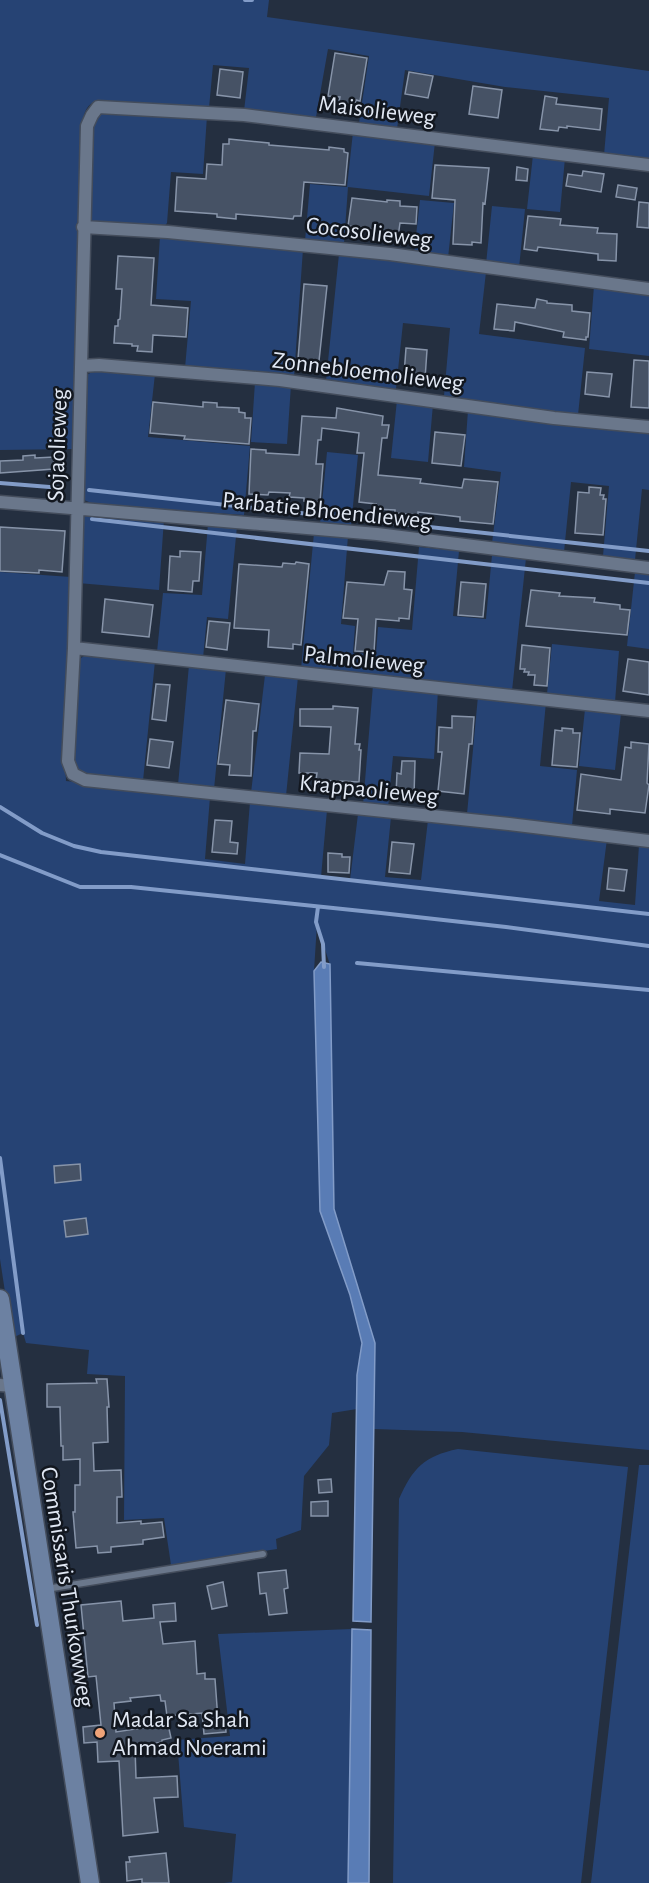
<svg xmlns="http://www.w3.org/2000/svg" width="649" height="1883" viewBox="0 0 649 1883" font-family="'Alegreya Sans',sans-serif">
<rect width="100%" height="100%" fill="#242f40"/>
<path fill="#264374" d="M0 0H269L267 17 649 71V160L604 155 609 98 505 87 405 70 397 129 359 123 369 56 328 49 316 117 244 111 249 68 213 65 209 108 94 102C84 107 84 116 82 126L74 449 0 450Z
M104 112 207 116 203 174 171 172 167 223 163 228 95 223 88 218 90 129 99 114Z
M353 132 435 142 429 196 348 187 344 243 305 241 310 184 347 187Z
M533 155 565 158 560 212 527 209Z
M420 200 454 203 448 258 414 254Z
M492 206 525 209 519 268 486 264Z
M160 236 303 249 294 377 185 368 191 301 156 299Z
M339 254 486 272 479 334 585 348 578 415 507 408 444 396 450 328 403 323 396 389 326 381Z
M594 286 649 292V356L589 349Z
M95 370 155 374 148 437 250 446 244 515 94 504 84 500 83 493 85 381 87 375Z
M255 382 291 385 287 444 251 442Z
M397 400 433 404 428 462 391 458Z
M468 410 649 431V490L642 489 635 560 603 556 609 486 571 482 564 552 492 543 501 472 464 467Z
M327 452 358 455 351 526 320 524Z
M87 515 164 519 159 590 78 583 83 517Z
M208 524 237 526 228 619 207 617 203 658 157 652 163 593 202 595Z
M314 533 348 536 341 624 355 626 353 653 376 654 378 627 412 630 419 547 459 551 453 616 486 619 492 555 526 558 512 691 301 669Z
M0 572 71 577 65 761 66 781 210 797 205 859 245 864 250 802 327 810 321 877 350 880 358 814 391 817 385 877 421 880 428 820 607 839 599 901 635 905 639 845 649 846V1450L462 1432 374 1429 375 1343 334 1209 330 965 317 924 314 971 320 1211 350 1295 362 1343 357 1375V1409L332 1413 329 1445 304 1476 301 1530 276 1539 277 1549 171 1565 164 1518 124 1520 125 1376 87 1374 89 1350 26 1343 23 1333 12 1338 0 1259Z
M635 572 649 573V649L627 646Z
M552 644 619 651 615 702 547 694Z
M88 654 155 661 143 781 85 774C77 769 74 764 72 756L79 659Z
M189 665 226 669 214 789 178 785Z
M265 675 298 677 286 796 251 793Z
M373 685 438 690 434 759 393 756 388 808 363 805Z
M478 696 546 702 540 766 577 770 572 826 467 814Z
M585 709 621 713 615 770 579 766Z
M458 1449 628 1467 581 1883H393L399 1499C413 1468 424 1456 458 1449Z
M639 1465H649V1883H591Z
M352 1629 348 1883H224L232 1882 236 1834 184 1827 177 1740 230 1736 218 1634Z"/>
<path fill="#597cb5" stroke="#829cc8" stroke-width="1.5" d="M321 962 330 964 334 1209 375 1343 371 1622 353 1621 357 1375 362 1343 350 1295 320 1211 314 971Z
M352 1629 371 1630 369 1883H348Z"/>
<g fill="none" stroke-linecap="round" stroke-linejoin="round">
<path stroke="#829cc8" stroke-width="4" d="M245 0H252
M0 483 62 488
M89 490 649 551
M92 519 649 583
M0 807 42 833 74 846 101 852 649 914
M0 855 80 887H131L381 913 506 927 649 946
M318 907 316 922 323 944 324 967
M357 963 649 990
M0 1158 23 1333
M0 1400 37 1625"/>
</g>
<path fill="#465265" stroke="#8794a9" stroke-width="1.5" d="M335 53 367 58 360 101 356 100 355 105 339 102 340 97 328 96Z
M220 69 243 72 240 98 217 95Z
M409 72 433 76 428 98 405 94Z
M473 86 502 90 498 118 469 114Z
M545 96 557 98 556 104 602 109 600 130 567 126V128L559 127 558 131 540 129Z
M229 139 269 143V145L329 150V147L344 149V152L348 153 345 185 304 182 301 216H294L293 219 236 214V219L217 217V214L175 211 177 177 206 179 207 164 222 165 223 144H229Z
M435 165 489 168 485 204 483 203 481 243 472 242V245L453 244 455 200 432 198Z
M517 167 528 169 527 181 516 180Z
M583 171 604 174 601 192 566 186 568 174 582 176Z
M618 185 637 188 635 200 616 197Z
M352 198 387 202V200L400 201V206L417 207 416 224 400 223 398 237 381 235V230L348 226Z
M639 202 649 203V228L637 227Z
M528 216 561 219 560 225 598 228 597 233 617 234 616 261 598 260V254L538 247 537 251 524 249Z
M118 256 154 258 151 305 188 308 186 337 153 335 152 352 137 351 138 346H132V344L114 343 115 326H118V320L120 319 122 289H116Z
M304 284 327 286 319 361 298 359Z
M537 299 547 301V303L572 305V311L590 313 588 337H586V340L563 337 564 332 515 322 514 331 494 329 497 304 535 308Z
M406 348 427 350 425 379 410 378V375H404Z
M634 360 649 361V408L631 407Z
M587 372 612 374 609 397 585 394Z
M153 402 203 407V402L217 403V407L239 408V412L245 413V418H251L249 444 184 439 185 436 150 433Z
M337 408 383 416 382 425H389L387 438H382L378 475 421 479 420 483 462 488 464 479 498 482 493 524 460 521V517L418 512V515L395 513V510L375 509 376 504 359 502 364 453H357L359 433 322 428 321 440H318L316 464H323L320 502 304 501V498L289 497 290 493 269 492 268 495 249 494 251 449 266 450V453L299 455 302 416 336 418Z
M435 432 465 435 461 466 432 463Z
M35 455V458L54 457V469L0 473V461L23 460V456Z
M589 487 601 488 600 495H604L603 499H606L603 535 575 533 578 492 589 493Z
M0 527 65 531 62 572 39 570V573L0 571Z
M180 551 201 552 199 581H193L192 592 168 590 170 556 180 557Z
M296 562 309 564 301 645 293 644V649L268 647 269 630 234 628 239 564 282 567 283 563 295 564Z
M388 571 405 572 404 589 412 590 409 619 399 618V621L376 619 374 652 355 651 358 619 343 618 347 582 384 585Z
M461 582 486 584 483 617 458 615Z
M531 590 560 593 559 596 595 598 594 602 620 605V609L630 610 627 635 526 626Z
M105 599 153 605 149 637 102 632Z
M209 621 230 623 227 650 206 647Z
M522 645 550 648 547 686 534 685 535 675H528L529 672H524L525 669H520Z
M628 659 649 662V695L623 691Z
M156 684 170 685 166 721 152 719Z
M226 700 259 704 256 731H253L251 776 229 775 230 765 218 764Z
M333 706 358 708 355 744H360L359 750H361L359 782 316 780 317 773H299L300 753 329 754 331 727 300 726V709H333Z
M452 716 474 717 472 744H469L464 794 438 791 442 752H438L439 727 452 728Z
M562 728 573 729V733H580L577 767 552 765 555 730 562 731Z
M150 739 173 742 169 768 147 765Z
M631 742 649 744 647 783 649 785 645 813 610 809V814L577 810 581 774 621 780 625 747 631 748Z
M402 761H415L414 796 396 794 397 773 401 774Z
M215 820 232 821 230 842 238 843 237 854 212 852Z
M392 842 414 844 410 874 389 872Z
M328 853 342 854V857H350L349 873 328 872Z
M609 868 627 870 624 891 607 889Z
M80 1164 81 1180 55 1183 54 1166Z
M86 1218 88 1234 66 1237 64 1221Z
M96 1379H107L109 1407H107L108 1442 93 1443 94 1471 121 1470 122 1497H117V1523L141 1521V1524L162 1522 164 1537 143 1540V1544L111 1547V1552L98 1553 97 1546 76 1548 73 1512H75V1485H80V1459L63 1460V1446H61L60 1407H47V1384L97 1383Z
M331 1479 332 1492 319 1493 318 1480Z
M328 1501V1516H311V1502Z
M286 1570 288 1588 284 1589 287 1613 269 1615 266 1593 260 1594 258 1573Z
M223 1582 227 1606 212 1609 207 1586Z
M121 1601 123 1621 154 1618 153 1605 175 1603 176 1621 160 1622 163 1644 195 1641 197 1674 205 1673V1679H215L218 1720H225L226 1732 204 1734 202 1713 167 1716 165 1701H161L160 1695 130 1698 131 1701 114 1703 116 1732 168 1724 171 1738 162 1740V1742L135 1747 136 1778 177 1776 178 1797 154 1798 158 1832 123 1836 119 1761 98 1762 97 1742 84 1743 83 1727 101 1725 96 1676 88 1677 81 1605Z
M166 1853 169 1883H142V1879L127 1881 126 1862H130L129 1857Z"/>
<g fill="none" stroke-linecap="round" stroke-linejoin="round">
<defs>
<path id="lane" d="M46 1589 263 1554"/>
<path id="street" d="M649 165 244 115 98 107 92 115 87 126 74 648 68 761 73 774 85 780 509 824 649 841
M83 227 168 232 390 254 649 289
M81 366 99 365 280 380 554 418 649 427
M0 502 377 534 649 568
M74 648 649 711
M0 1385 13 1386"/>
<path id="secondary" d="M0 1299 90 1883"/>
</defs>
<use href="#lane" stroke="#444d5c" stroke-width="9"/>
<use href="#street" stroke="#444d5c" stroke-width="15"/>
<use href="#secondary" stroke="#444d5c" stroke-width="21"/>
<use href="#lane" stroke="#6a778b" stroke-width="6"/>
<use href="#street" stroke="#6a778b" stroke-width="12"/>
<use href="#secondary" stroke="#6c81a2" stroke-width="18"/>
</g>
<circle fill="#efa378" stroke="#12171f" stroke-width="2" cx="100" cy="1733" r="6"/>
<g text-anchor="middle" stroke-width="5" stroke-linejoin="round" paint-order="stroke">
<g font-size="24" fill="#e1e8f4" stroke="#12171f">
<text transform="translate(377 110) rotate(7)" y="8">Maisolieweg</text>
<text transform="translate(369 232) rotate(7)" y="8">Cocosolieweg</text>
<text transform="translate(368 371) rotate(7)" y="8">Zonnebloemolieweg</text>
<text transform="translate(57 445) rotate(-88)" y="8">Sojaolieweg</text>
<text transform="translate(327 510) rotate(6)" y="8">Parbatie Bhoendieweg</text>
<text transform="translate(364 659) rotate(6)" y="8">Palmolieweg</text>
<text transform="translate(369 789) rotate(6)" y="8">Krappaolieweg</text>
<text transform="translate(68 1587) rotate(81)" y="8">Commissaris Thurkowweg</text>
</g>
<g font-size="24" fill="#e1e8f4" stroke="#12171f" text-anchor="start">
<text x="112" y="1727">Madar Sa Shah<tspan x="112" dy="28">Ahmad Noerami</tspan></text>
</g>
</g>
</svg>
